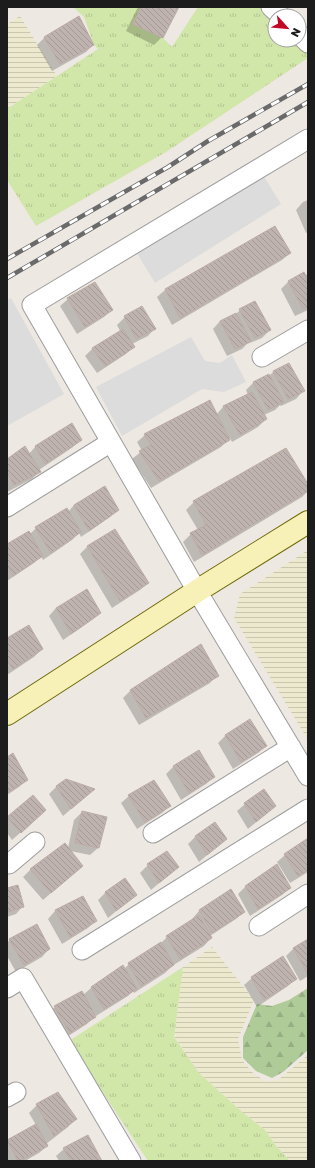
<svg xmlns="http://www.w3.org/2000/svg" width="315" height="1168" viewBox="0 0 315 1168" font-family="'Golos Text',sans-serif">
<defs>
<pattern id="farmland-rules" width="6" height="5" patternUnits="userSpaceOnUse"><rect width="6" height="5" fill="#ece9ce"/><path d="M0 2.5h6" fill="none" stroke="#cac7b0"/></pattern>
<pattern id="grass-tufts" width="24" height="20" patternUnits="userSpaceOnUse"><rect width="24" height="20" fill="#d1e6a9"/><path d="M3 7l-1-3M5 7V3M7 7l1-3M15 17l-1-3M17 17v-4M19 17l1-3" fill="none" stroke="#b3c591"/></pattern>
<pattern id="forest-firs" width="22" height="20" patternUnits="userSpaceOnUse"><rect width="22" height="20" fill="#afcb98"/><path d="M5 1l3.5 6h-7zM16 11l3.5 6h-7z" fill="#96ae82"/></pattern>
<pattern id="building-back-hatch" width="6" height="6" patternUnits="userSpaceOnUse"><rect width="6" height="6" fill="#beb3af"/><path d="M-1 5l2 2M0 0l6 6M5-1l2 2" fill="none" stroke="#a39996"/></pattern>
</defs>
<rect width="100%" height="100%" fill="#ede8e2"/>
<path fill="url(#farmland-rules)" d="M20 16 57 76 7 109V24Z
M308 550V740L234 618 240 594Z
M212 947 254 1000 238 1039 242 1060 252 1072 265 1081 278 1080 308 1055V1161H290L277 1147 265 1130 241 1111 199 1073 174 1036 183 967Z"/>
<path fill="url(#grass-tufts)" d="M73 7H141L133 24 163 38 172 47 198 7H262L275 18V40H296L308 53V58L166 152 36 226 7 180V109L98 49 94 45 84 17Z
M183 967 174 1037 199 1073 241 1111 265 1130 277 1147 290 1161H148L69 1041Z"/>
<path fill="url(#forest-firs)" d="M308 988V1050L283 1072 272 1078 256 1071 243 1058V1037L257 1004 272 1006 289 1000Z"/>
<path fill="#dcdcdc" d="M263 175 281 204 155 283 135 250Z
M11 298 64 394 7 426V300Z
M191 337 205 361 220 363 232 355 246 382 224 392 202 389 122 436 96 387Z"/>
<path fill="#0003" d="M138 7H178L162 37 154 45 126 31Z
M44 38 93 45 86 52 52 71 37 45Z
M308 200V232L306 233 296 210 303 202Z
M275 228 290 253 282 260 172 325 157 297 165 290Z
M308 273V310L295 316 281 289 288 282 305 276Z
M68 299 112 310 104 317 77 334 60 306Z
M240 310 270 330 262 338 247 344 242 349 227 356 213 329 220 321 236 314Z
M125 317 155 328 148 336 132 344 134 346 126 354 97 373 85 356 93 348 120 331 117 325Z
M274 371 303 391 296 399 281 406 280 405 275 410 264 415 266 419 258 427 232 442 230 438 221 447 151 488 132 459 142 451 137 442 145 435 216 415 223 407 248 395 246 390 253 383 269 376Z
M71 424 81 440 73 447 39 470 40 471 32 479 7 492V460L29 454 35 447Z
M308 486V491L302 497 194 562 183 542 191 534 198 530 186 510 194 502Z
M104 487 118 510 110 517 81 537 79 533 72 540 43 560 41 556 34 563 7 581V546L30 534 36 528 68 512 74 505Z
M88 546 148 583 140 590 112 608 80 554Z
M56 608 100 613 92 620 63 640 49 616Z
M7 639 42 649 34 657 7 675Z
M217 675 210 683 139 725 123 698 131 690Z
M250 721 266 746 258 753 233 769 218 743 225 736Z
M198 752 214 777 206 784 181 800 166 774 173 767Z
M7 758 27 780 19 787 7 795Z
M66 781 93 790 63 816 49 794 56 787Z
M33 796 37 818 12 840 7 833V819Z
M129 796 169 806 162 813 137 829 121 803Z
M245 804 275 806 248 829 237 811Z
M82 812 98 848 90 855 70 851 82 866 43 900 23 877 30 870 65 844 68 848 74 820Z
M195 837 226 839 199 862 188 844Z
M308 839V872L290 883 277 862 285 855Z
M148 865 178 867 151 890 140 873Z
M124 880 135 895 108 918 98 900 105 893Z
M245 887 290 888 282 895 250 916 238 894Z
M7 890 23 906 16 914 7 917Z
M231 890 244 912 236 919 210 936 211 938 204 946 172 966 165 973 134 993 133 991 128 996 96 1016V1015L87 1024 62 1040 47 1014 55 1007 83 995 91 988 123 967 124 969 129 964 160 944 167 937 193 920 192 919 199 911Z
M83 897 96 920 88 928 62 944 48 919 55 911Z
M37 925 49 949 42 957 16 972 7 956V942Z
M308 940V976L300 981 286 956 294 948Z
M252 978 296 979 288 986 257 1007 244 985Z
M37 1105 75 1119 68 1127 46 1144 47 1146 39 1153 25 1161H7V1141L36 1125 29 1113Z
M64 1149 101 1161H59L56 1156Z"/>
<path fill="url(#building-back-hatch)" stroke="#beaca5" d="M141 7H179L163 38 133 24Z
M79 16 94 45 60 64 44 37Z
M275 226 291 253 180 318 165 289Z
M304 272 308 280V307L303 309 288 281Z
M95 282 113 310 85 327 67 298Z
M255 301 271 330 255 338 239 309Z
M142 306 156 329 136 339 124 316Z
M236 313 251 341 235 349 220 321Z
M123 329 135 347 105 366 92 348Z
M289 363 305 391 288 399 273 371Z
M269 374 284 402 268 410 253 382Z
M252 392 267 419 240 435 223 406Z
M210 400 230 440 159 481 139 451 151 445 144 434Z
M72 423 82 440 45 464 35 446Z
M25 446 41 472 14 485 7 472V459Z
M286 448 308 484V491L202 555 190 533 206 525 193 501Z
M105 486 119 510 89 531 74 505Z
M67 508 81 532 51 553 35 527Z
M115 529 149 583 120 601 87 546Z
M29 531 43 556 13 576 7 566V544Z
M87 589 101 613 71 634 56 608Z
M29 625 43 649 13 669 7 660V638Z
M201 644 219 676 146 718 130 690Z
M250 719 267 746 241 762 225 735Z
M199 750 215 777 189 793 173 766Z
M13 753 28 780 7 793V757Z
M66 779 95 789 71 809 56 786Z
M154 780 171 806 145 822 128 795Z
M264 789 276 806 256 822 244 803Z
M33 795 46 810 21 833 7 817Z
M82 811 107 817 99 848 75 843Z
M215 822 227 839 207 855 195 836Z
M308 838V870L298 876 284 854Z
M65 843 83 866 51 893 30 869Z
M167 851 179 867 159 883 147 864Z
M277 864 291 888 258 909 245 886Z
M125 878 137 895 116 911 105 892Z
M18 885 24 907 7 912V888Z
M231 889 245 912 212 933 199 910Z
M83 896 97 921 70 937 55 910Z
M199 915 212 938 180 959 166 936Z
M37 924 50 949 24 965 9 939Z
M308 939V974L293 948Z
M161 942 174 965 141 986 128 963Z
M283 956 297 979 264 1000 251 977Z
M123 965 137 989 104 1009 91 987Z
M82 991 96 1017 70 1033 54 1006Z
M58 1092 77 1119 54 1136 36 1104Z
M36 1124 48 1146 20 1161H18L7 1140Z
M88 1135 102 1161H71L63 1148Z"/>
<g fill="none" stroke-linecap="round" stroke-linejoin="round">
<defs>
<path id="street" d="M271 7 281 16
M299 34 308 43
M308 139 32 305 197 591 308 776
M262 357 308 330
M7 507 111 442
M153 833 291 747
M7 862 9 864 35 842
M259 926 308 894
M82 950 308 809
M7 988 23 978 131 1161
M7 1097 16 1092"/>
<path id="secondary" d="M7 714 197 591 308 522"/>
</defs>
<use href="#street" stroke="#9d9d9d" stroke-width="21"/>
<use href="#secondary" stroke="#6e6909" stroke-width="24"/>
<use href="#street" stroke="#fff" stroke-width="19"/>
<use href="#secondary" stroke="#f7f0b7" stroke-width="22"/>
<defs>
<path id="rail" d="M7 259 168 167 208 141 308 84
M7 278 308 102"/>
</defs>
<use href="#rail" stroke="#6a6a6a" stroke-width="4.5"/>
<use href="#rail" stroke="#fff" stroke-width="3" stroke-dasharray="9" stroke-linecap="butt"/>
</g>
<rect width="315" height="1168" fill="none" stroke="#1c1c1c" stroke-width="16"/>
<g transform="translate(287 28) rotate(117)"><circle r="19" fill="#ffffff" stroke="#a4a4a4"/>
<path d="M0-3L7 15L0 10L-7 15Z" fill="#c10724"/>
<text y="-6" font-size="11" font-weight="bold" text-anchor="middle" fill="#1c1c1c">N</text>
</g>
</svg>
